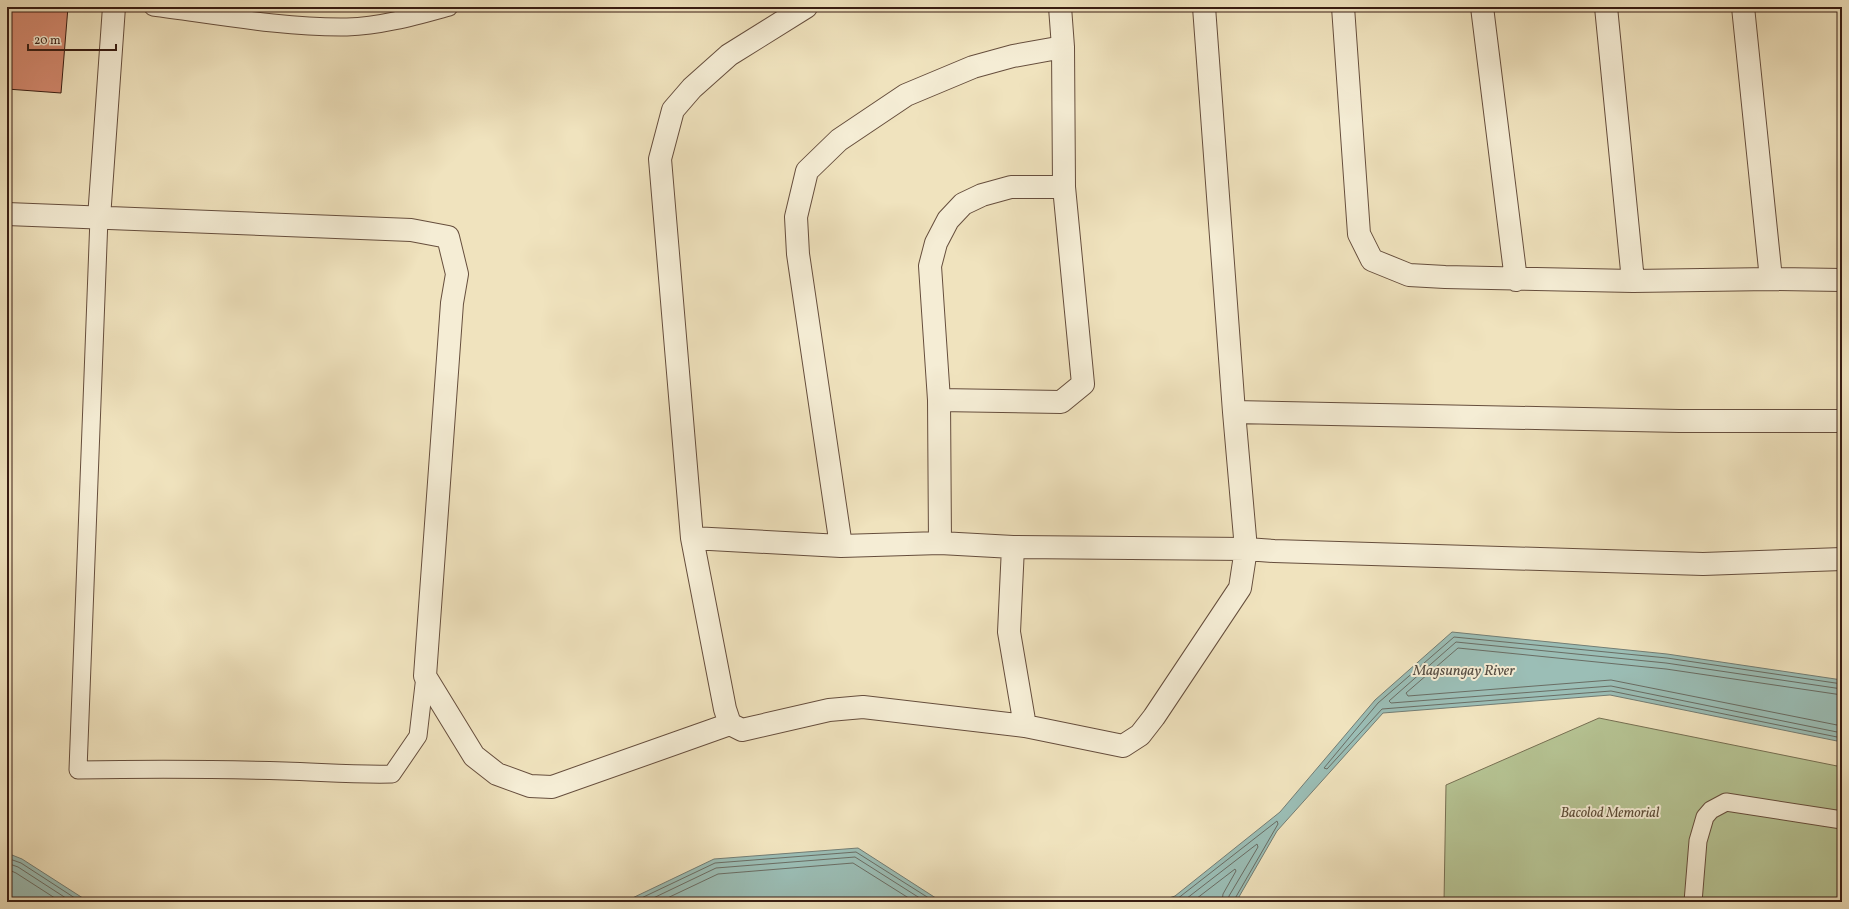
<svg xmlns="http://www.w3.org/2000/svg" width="1849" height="909" viewBox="0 0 1849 909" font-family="Vollkorn,serif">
<rect width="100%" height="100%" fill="#f0e3be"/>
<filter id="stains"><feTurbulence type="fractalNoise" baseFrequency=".005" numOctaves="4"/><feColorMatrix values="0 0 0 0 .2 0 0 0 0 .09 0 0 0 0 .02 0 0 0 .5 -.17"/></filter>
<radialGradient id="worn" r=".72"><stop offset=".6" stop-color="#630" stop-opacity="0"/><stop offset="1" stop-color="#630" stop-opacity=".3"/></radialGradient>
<path fill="#b6c494" stroke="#777053" d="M1599 718 1842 767V902H1444L1446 785Z"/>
<path fill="#9bbeb6" stroke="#737d74" d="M1452 632 1667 654 1842 680V742L1610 695 1383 713 1277 831 1236 902H1157L1175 896 1280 812 1375 700Z
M858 848 942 902H624L714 859Z
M7 853 22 859 89 902H7Z"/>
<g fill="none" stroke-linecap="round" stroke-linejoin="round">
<path stroke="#6a6d64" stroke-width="1" d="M1842 684 1667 658 1454 637 1378 703 1324 768 1327 769 1382 709 1611 691 1842 738
M1842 689 1666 663 1456 642 1389 701 1391 703 1611 686 1842 733
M1842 695 1666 669 1458 648 1406 693 1408 696 1611 680 1842 726
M7 858 21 863 81 902
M7 863 18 867 72 902
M7 869 16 873 61 902
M633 902 715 863 856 852 935 902
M645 902 716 868 855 857 926 902
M659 902 718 874 853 863 915 902
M1170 902 1177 899 1277 821 1278 824 1233 902
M1182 902 1257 844 1258 847 1229 896 1228 902
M1192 902 1235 869 1236 871 1223 894 1222 902"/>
</g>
<path fill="#d4896f" stroke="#381c12" d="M7 7H68L61 93 7 89Z"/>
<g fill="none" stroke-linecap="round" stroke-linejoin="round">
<defs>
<path id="service" d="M153 7C215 15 285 28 347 27 382 26 416 16 449 7
M99 218 78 770C147 769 216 769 285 771 321 772 356 775 392 774L418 736 425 676
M1693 902 1698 841 1705 817 1711 810 1726 802 1842 820"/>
<path id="minor" d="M806 7 729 55 692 88 673 110 660 159 692 538 725 709 730 724 742 730 829 710 863 707 1025 726 1123 746 1140 735 1154 717 1240 588 1246 549 1234 412 1204 7
M1343 7 1359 234 1372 260 1409 275 1445 277 1633 281 1771 279 1842 280
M1482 7 1516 280
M1606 7 1633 281
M1743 7 1771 279
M7 214 411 230 448 237 457 274 452 303 425 676 474 756 497 774 530 786 552 787 730 724
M99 218 114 7
M939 400 1061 402 1083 384 1064 187 1063 47 1060 7
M1234 412 1679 421H1842
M692 538 841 546 940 543 1013 547 1246 549 1274 551 1703 564 1842 559
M940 543 939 400 930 266 936 243 948 220 963 204 982 195 1011 187H1064
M841 546 798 254 796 217 807 171 839 140 906 95 973 67 1013 56 1063 47
M1013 547 1009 632 1025 726"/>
</defs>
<use href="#service" stroke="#664e3d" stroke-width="19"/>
<use href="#minor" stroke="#664e3d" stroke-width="24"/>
<use href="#service" stroke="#f5edd5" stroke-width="17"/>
<use href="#minor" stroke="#f5edd5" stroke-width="22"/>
</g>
<g text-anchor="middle" stroke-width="4" stroke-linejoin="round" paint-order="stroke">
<g font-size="14" font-style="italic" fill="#5e4e39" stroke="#f5edd5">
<text x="1610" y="817">Bacolod Memorial</text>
</g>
<g font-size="15" font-style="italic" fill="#564d43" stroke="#f5edd5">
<text x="1464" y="675">Magsungay River</text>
</g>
</g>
<rect width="1849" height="909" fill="none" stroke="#f0e3be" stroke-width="24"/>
<rect x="8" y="8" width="1833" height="893" fill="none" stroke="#381c12" stroke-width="2"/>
<rect x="12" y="12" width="1825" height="885" fill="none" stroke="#381c12"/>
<path d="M28 44v6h88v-6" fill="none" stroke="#381c12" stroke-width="2"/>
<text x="34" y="44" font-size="12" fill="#381c12" stroke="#f5edd5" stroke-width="3" paint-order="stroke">20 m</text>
<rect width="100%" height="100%" filter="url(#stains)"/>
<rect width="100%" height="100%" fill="url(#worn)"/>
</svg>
